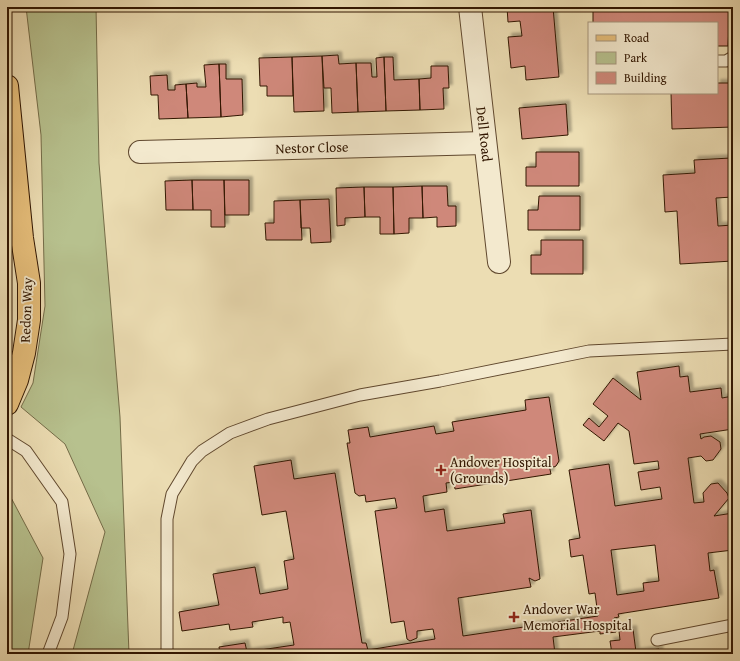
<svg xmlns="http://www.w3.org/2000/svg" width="740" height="661" viewBox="0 0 740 661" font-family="'Gentium Book Plus',serif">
<defs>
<filter id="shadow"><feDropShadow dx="3.5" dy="-3.5" stdDeviation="1" flood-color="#0004"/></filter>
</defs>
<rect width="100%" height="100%" fill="#ecddb3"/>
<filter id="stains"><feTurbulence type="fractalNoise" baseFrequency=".005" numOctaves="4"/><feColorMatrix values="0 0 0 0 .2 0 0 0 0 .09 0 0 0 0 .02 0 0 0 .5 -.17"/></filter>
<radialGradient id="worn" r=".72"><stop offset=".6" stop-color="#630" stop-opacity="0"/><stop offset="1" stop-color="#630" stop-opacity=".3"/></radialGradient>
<path fill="#b7c18e" stroke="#746c48" d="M26 7H96L99 163 120 417 129 654H72L105 532 65 444 21 407 33 383 45 306 41 135Z
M7 490 43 558 28 654H7Z"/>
<path fill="#cf887a" stroke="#311601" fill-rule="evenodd" filter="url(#shadow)" d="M507 7H553L559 77 526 80 525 66 511 68 508 37 522 36 520 21 508 22Z
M593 7H730L728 46H717V23H593Z
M338 55 339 64 356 63 358 112 332 113 331 88H324L322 56Z
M322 56 324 111 294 112 292 57Z
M292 57 293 96H267V86H260L259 58Z
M384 57 386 111 358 112 356 63H371L372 77H377L376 58Z
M384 57H393L394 80 419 79 420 110 386 111Z
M219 64H226V79H242L243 115 221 117Z
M219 64 221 117 188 118 186 84 197 83V87H206L204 65Z
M431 66H448L449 88H443L444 109 420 110 419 79 431 78Z
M167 75 168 90H175V85L186 84 188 118 159 119 158 95H151L150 76Z
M717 83H732L733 127 672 129 671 93H717Z
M566 104 568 135 522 139 519 108Z
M536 152H579V186H526V167H536Z
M731 158 733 197 716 198 718 226 733 225V261L680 264 677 211 665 212 663 175 695 173 694 160Z
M192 180H224L225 227H211V210H193Z
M192 180 193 210H166L165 181Z
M224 180H249V215H225Z
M422 186H447L448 206H456V226L437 227V217L423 218Z
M422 186 423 218H409V233L394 234 393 187Z
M364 187H393L394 234H380V217H365Z
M364 187 365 217 345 218V225L337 226 336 188Z
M539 196H580V230H528V210H538Z
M329 199 331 242 311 243 310 228H301L300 200Z
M300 200 302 240H266L265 223H274V201Z
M541 240H583V274H531V255H541Z
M679 366 680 377 688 376 690 392 721 388 722 398 733 396V429L700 434 701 439 704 437 711 436 720 442 721 449 713 460 706 461 701 456 688 458 694 503 704 502 703 493 711 484 718 483 727 493 729 498 714 516 733 513V550L708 553 710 571 714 570 719 598 618 614 619 617 614 618 616 632 600 634V631L553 637 555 654H220L219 647 245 643 247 652 294 645 290 622 283 623V617L252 622 253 627 230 630 229 624 182 631 179 612 219 605 213 574 255 567 260 594 288 589 284 561 294 559 286 511 262 515 254 466 291 460 294 479 335 473 362 643H366L368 650 435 639 433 629 417 631V638L410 641 407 639 404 621 391 623 375 511 397 508 395 498 366 502 365 495 359 496 355 493 347 443H350L348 430 368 427 370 437 434 426 436 434 454 431 452 422 526 410 525 400 549 397 559 461 556 466 554 467 549 465 551 474 455 489 454 482 446 483 447 492 423 496 425 512 444 509 447 531 505 523 503 514 531 510 540 579 535 581 529 578 531 587 458 598 463 636 598 616 595 593 589 594 583 555 571 557 569 540 580 538 569 470 609 464 615 506 662 499 660 487 641 490 638 472 659 469 658 461 634 464 629 431 618 423 604 441 583 425 589 418 599 427 608 416 593 404 613 378 641 400 637 372ZM655 545 659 581 643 583 644 591 617 595 611 550Z
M633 629 636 652 659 649 660 654H612L610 641 620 640 619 631Z"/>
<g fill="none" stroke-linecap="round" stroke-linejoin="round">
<defs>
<path id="lane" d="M717 61H726L733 57
M7 439 26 451 62 502 70 554 62 617 48 654
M657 640 733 625
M167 654V519L172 494 192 461 202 451 230 433 268 419 360 395 440 381 589 351 733 344"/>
<g id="street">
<path id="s1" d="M470 7 499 262"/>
<path id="s2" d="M140 152 485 143"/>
</g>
<path id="primary" d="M7 86 22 238 29 283V320L24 353 17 380 7 404"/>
</defs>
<use href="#lane" stroke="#60482e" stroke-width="13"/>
<use href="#street" stroke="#60482e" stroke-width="24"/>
<use href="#primary" stroke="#311601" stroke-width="24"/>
<use href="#lane" stroke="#f3e9ce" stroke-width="11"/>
<use href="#street" stroke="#f3e9ce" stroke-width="22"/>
<use href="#primary" stroke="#e6be7a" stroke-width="22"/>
</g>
<g fill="#8f2418" stroke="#f3e9ce" stroke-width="1.5">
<path d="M439 464h4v4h4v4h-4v4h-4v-4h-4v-4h4z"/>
<path d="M512 611h4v4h4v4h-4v4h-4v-4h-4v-4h4z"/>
</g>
<g text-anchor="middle" stroke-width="3.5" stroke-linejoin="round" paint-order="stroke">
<g font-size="14" fill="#311601" stroke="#f3e9ce">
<text dy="5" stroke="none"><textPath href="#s1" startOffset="128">Dell Road</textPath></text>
<text dy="5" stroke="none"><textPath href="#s2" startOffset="172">Nestor Close</textPath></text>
<text transform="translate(26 310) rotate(-88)" y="5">Redon Way</text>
</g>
<g font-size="14" fill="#311601" stroke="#f3e9ce" text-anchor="start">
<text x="450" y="467">Andover Hospital<tspan x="450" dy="16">(Grounds)</tspan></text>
<text x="523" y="614">Andover War<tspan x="523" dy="16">Memorial Hospital</tspan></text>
</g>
</g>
<rect width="740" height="661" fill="none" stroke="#ecddb3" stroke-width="24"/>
<rect x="8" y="8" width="724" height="645" fill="none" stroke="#311601" stroke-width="2"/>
<rect x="12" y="12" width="716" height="637" fill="none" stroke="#311601"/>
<rect x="588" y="22" width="130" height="72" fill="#f3e9ce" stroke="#a5957c"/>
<rect x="596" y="35" width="20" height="6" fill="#e6be7a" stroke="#a5957c"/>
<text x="624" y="42" font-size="12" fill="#311601">Road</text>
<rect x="596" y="52" width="20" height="12" fill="#b7c18e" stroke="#a5957c"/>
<text x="624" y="62" font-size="12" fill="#311601">Park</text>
<rect x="596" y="72" width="20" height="12" fill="#cf887a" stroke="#a5957c"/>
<text x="624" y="82" font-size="12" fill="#311601">Building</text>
<rect width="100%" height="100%" filter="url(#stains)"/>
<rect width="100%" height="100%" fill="url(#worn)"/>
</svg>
